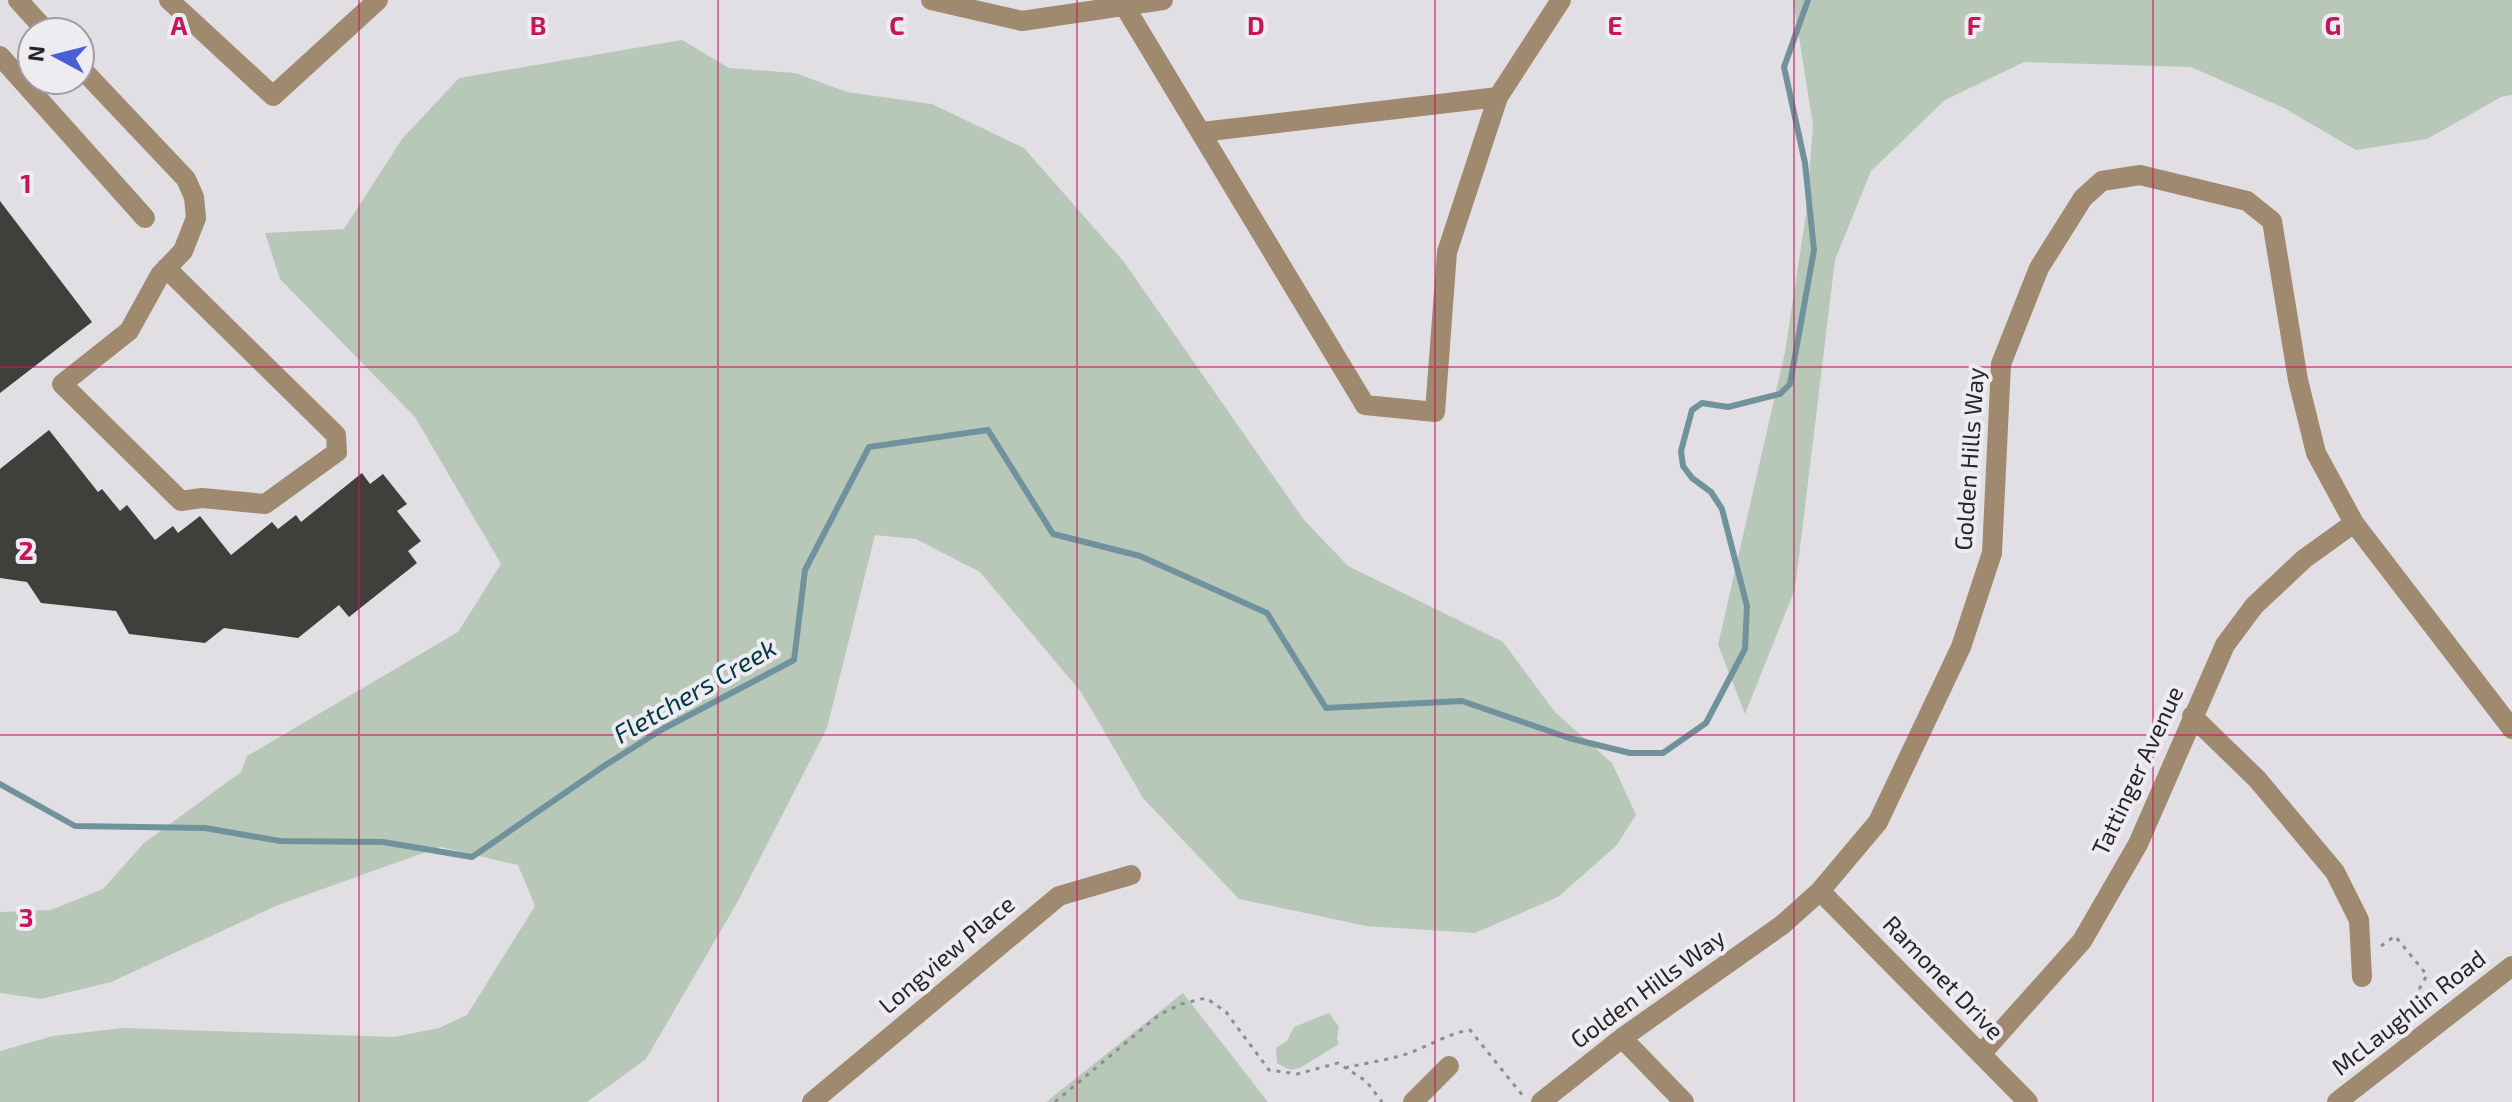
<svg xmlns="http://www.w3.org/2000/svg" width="2512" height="1102" viewBox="0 0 2512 1102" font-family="'Exo 2',sans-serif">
<rect width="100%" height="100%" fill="#e1dfe4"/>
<path fill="#b7c8b9" d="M1793 0H2512V95L2501 97 2427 139 2356 150 2284 108 2191 67 2024 62 1945 100 1871 171 1835 260 1795 589 1745 714 1718 645 1785 352 1806 214 1813 125Z
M682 40 729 68 795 73 847 92 932 104 1024 148 1124 262 1304 520 1348 566 1503 642 1555 712 1612 763 1636 815 1616 846 1558 897 1475 933 1366 926 1239 899 1143 798 1081 692 980 572 916 539 875 535 827 728 738 901 646 1059 587 1102H0V1051L53 1036 123 1028 394 1037 439 1028 467 1015 535 906 518 865 440 847 278 905 111 982 41 999 0 993V912L51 910 103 889 144 843 241 772 247 756 458 632 501 564 415 417 280 279 265 233 344 229 402 139 459 78Z
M1183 993 1268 1102H1046Z
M1329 1013 1339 1027 1337 1038 1339 1044 1300 1068 1290 1070 1277 1063 1276 1048 1287 1041 1294 1027Z"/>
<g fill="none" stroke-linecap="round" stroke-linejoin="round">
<path stroke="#70929d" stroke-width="6" d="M0 784 75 826 205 828 280 841 383 842 472 857 604 766 661 730 794 660 805 570 869 447 988 430 1053 534 1140 556 1267 613 1326 708 1462 701 1569 738 1630 753H1663L1706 723 1745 649 1747 606 1722 509 1711 492 1692 478 1683 466 1681 451 1692 410 1702 403 1728 407 1780 394 1790 384 1814 250 1805 163 1784 67 1808 0"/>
</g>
<path fill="#413f3b" d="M0 201 92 322 0 393Z
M49 430 98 492 102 489 120 511 127 505 155 540 173 526 178 533 200 516 231 555 272 522 278 529 296 515 301 522 362 473 370 484 383 474 407 504 397 511 421 541 408 551 417 563 349 617 339 605 298 638 224 628 205 643 129 634 116 611 41 603 27 582 0 578V469Z"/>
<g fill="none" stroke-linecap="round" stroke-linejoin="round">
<path stroke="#8f8d91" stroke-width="3" stroke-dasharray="4 6" stroke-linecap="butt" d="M2381 946 2395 936 2427 975 2410 1006
M1345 1068C1364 1063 1384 1061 1403 1055 1426 1048 1448 1033 1470 1030L1523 1096
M1055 1102 1159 1015 1181 1004 1206 998 1226 1012 1269 1070 1297 1074 1338 1063 1366 1081 1382 1102"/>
<path stroke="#9f896f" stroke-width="20" d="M18 0 47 32
M169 0 273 96 378 0
M931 0 1022 21 1163 0
M1125 7 1365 405 1435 412 1447 252 1498 97 1561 0
M0 56 145 218
M80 67 186 179 194 197 196 218 183 251 160 275 129 331 62 384 181 501 202 498 265 504 337 452 336 435 166 268
M1202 132 1498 97
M2192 716 2257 779 2335 872 2359 920 2362 977
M1820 891 2028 1102
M1622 1038 1684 1102
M1981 1054 2082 941 2138 844 2225 645 2254 606 2304 559 2354 523
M812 1102 1059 896 1131 875
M1413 1102 1449 1066
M1541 1102 1622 1038 1782 925 1820 891 1878 822 1961 647 1992 553 2001 364 2039 268 2083 198 2102 181 2140 175 2247 201 2272 221 2298 380 2316 453 2354 523 2512 729
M2337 1102 2512 966"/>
</g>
<path fill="none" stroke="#c2185b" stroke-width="2" stroke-opacity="0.55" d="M359 0V1102M718 0V1102M1077 0V1102M1435 0V1102M1794 0V1102M2153 0V1102M0 367H2512M0 735H2512"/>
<g text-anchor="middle" stroke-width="8" stroke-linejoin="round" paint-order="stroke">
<g font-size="24" fill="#272628" stroke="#efecf1">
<text transform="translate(1970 459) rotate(-86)" y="8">Golden Hills Way</text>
<text transform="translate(2138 771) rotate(-65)" y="8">Tattinger Avenue</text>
<text transform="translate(947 955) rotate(-40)" y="8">Longview Place</text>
<text transform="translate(1943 978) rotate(46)" y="8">Ramonet Drive</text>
<text transform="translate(1648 989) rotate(-36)" y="8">Golden Hills Way</text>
<text transform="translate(2409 1013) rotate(-38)" y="8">McLaughlin Road</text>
</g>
<g font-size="26" font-style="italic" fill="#013846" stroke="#efecf1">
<text transform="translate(695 691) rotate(-30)" y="9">Fletchers Creek</text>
</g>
</g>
<g font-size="26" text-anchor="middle" font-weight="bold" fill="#c2185b" stroke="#efecf1" stroke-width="8" stroke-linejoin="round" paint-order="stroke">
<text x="179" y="35">A</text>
<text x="538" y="35">B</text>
<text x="897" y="35">C</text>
<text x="1256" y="35">D</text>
<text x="1615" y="35">E</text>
<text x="1974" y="35">F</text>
<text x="2333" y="35">G</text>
<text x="26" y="193">1</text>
<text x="26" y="560">2</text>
<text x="26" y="927">3</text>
</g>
<g transform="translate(56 56) rotate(277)"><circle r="38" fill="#efecf1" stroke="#9f9da1" stroke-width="2"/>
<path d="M0-6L14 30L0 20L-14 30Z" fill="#4960d4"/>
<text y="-12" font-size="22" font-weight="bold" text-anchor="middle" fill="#272628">N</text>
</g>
</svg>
